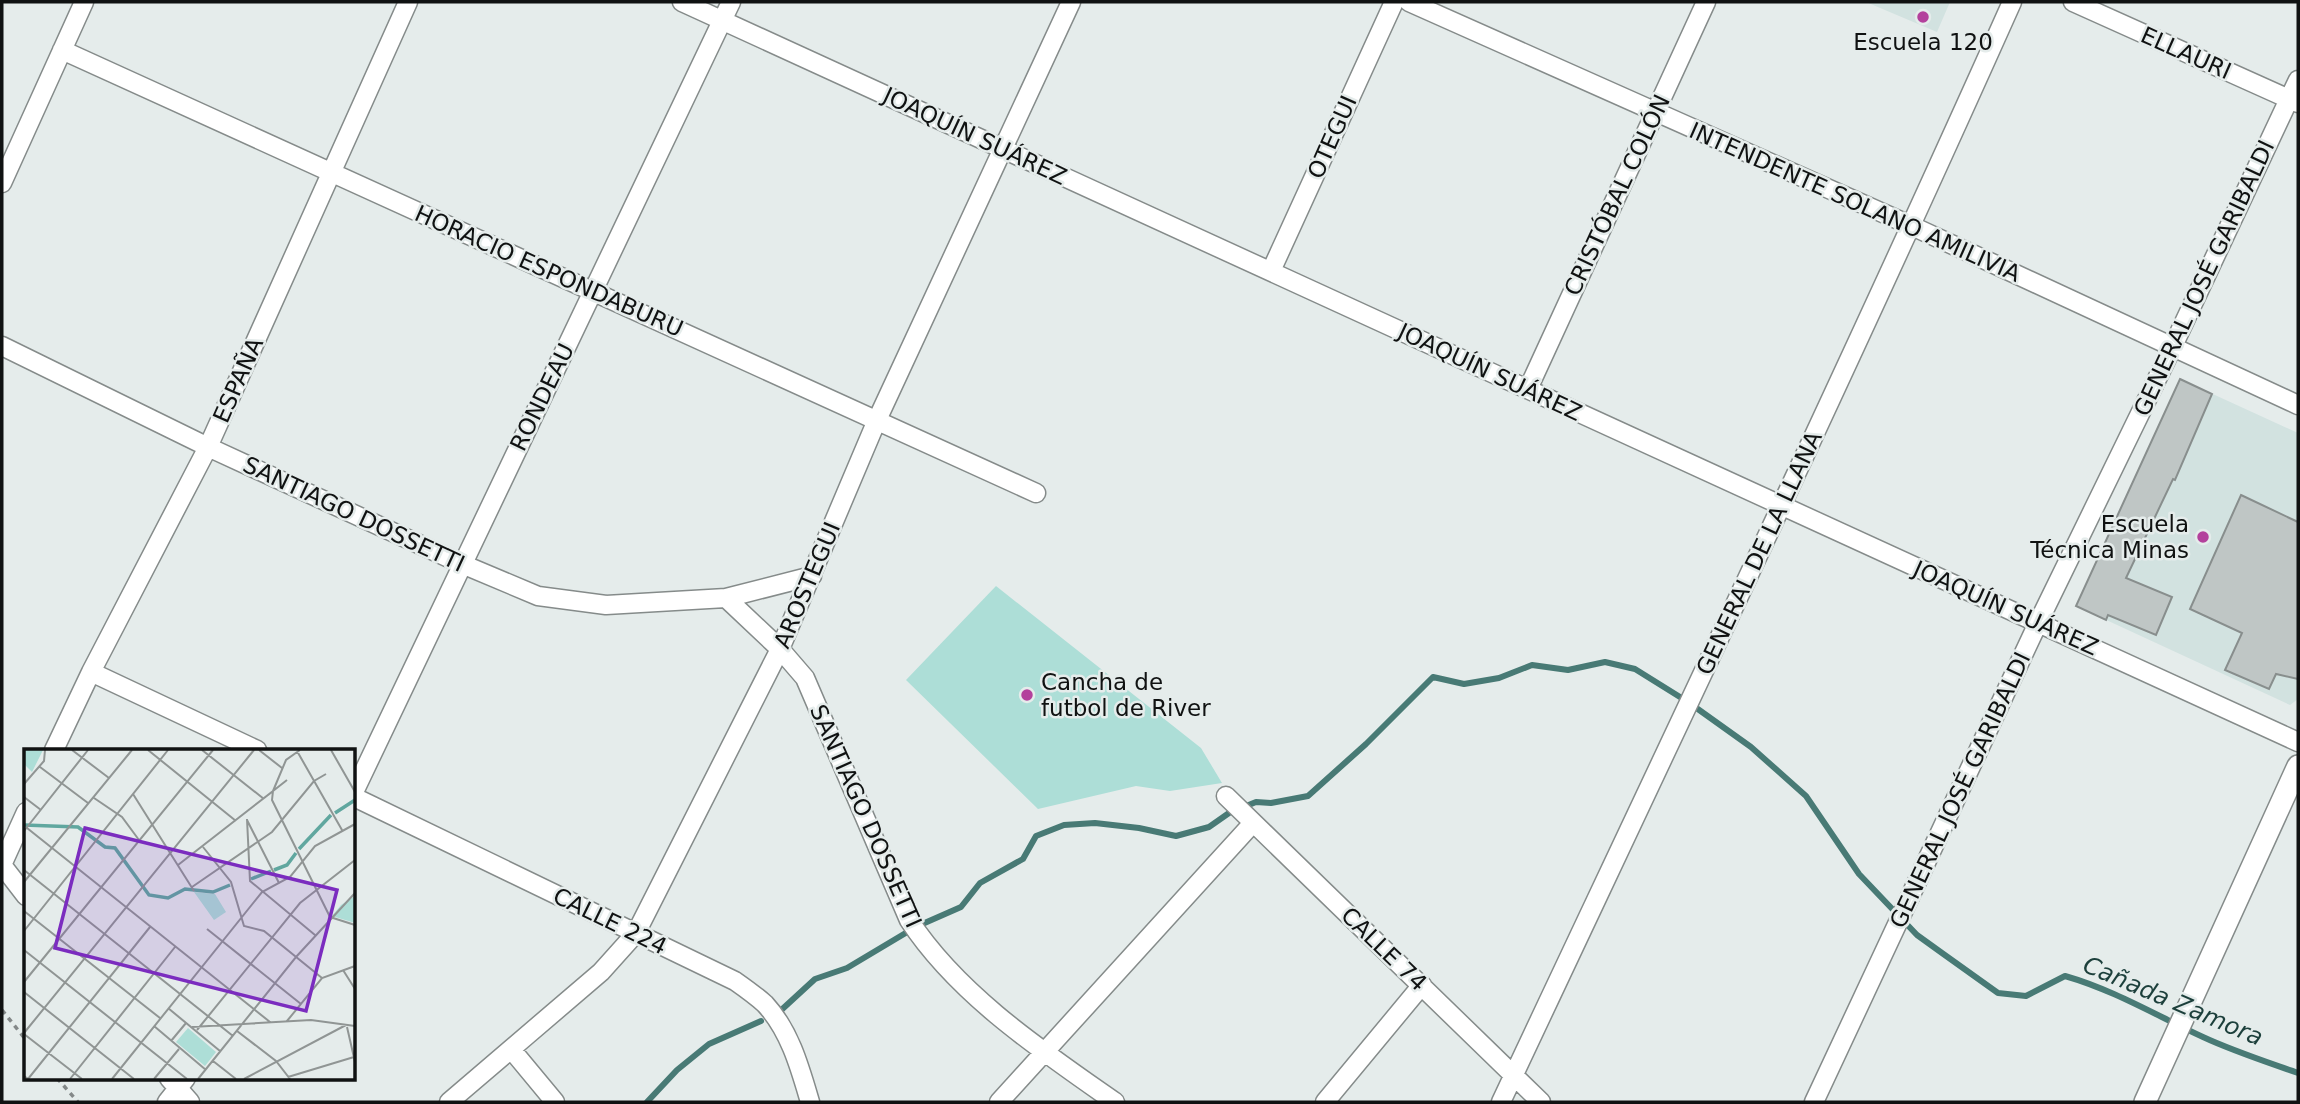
<svg xmlns="http://www.w3.org/2000/svg" width="2300" height="1104" viewBox="0 0 2300 1104" font-family="'DejaVu Sans',sans-serif">
<rect width="100%" height="100%" fill="#e5eceb"/>
<path fill="#d2e2e0" d="M1866 2H1950L1937 32Z
M2180 379 2298 433V699L2290 705 2076 606Z"/>
<path fill="#added7" d="M996 586 1201 748 1222 783 1170 791 1136 786 1038 809 906 680Z"/>
<g fill="none" stroke-linecap="round" stroke-linejoin="round">
<path stroke="#487a75" stroke-width="6" d="M920 925 961 907 980 883 1023 859 1036 836 1064 825 1095 823 1139 828 1176 836 1209 827 1229 813 1256 802 1271 803 1308 796 1366 744 1433 677 1464 684 1499 678 1532 665 1568 670 1605 662 1635 669 1688 702 1751 747 1806 796 1859 874 1917 935 1942 953 1998 993 2026 996 2065 976C2114 990 2157 1016 2203 1037 2233 1051 2267 1062 2298 1073
M778 1013 815 979 847 968 909 931
M647 1102 677 1070 709 1044 761 1021"/>
</g>
<path fill="#bfc6c5" stroke="#888e8d" stroke-width="2" d="M2180 379 2212 394 2175 480 2173 479 2126 578 2172 597 2156 635 2108 615 2106 620 2076 606Z
M2241 495 2298 522V679L2276 674 2269 689 2225 670 2242 633 2190 609Z"/>
<g fill="none" stroke-linecap="round" stroke-linejoin="round">
<defs>
<path id="minor" d="M682 2 2298 742
M1409 2 1912 226 2298 405
M2073 2 2298 103
M62 50 1036 493
M2 183 84 2
M1271 271 1394 2
M2 346 208 447 462 564 538 596 606 605 726 598 780 649 805 678 909 920C958 995 1042 1051 1115 1102
M1528 389 1706 2
M726 598 812 576
M91 672 257 750
M54 750 91 672 208 447 408 2
M354 792 731 2
M1226 796 1541 1102
M354 797 735 981C745 988 756 996 765 1004 790 1031 800 1068 810 1102
M2 865 26 812
M2 865 26 896
M511 1049 555 1102
M169 1078 190 1102
M167 1102 186 1078
M449 1102 601 972 636 933 780 649 877 420 1071 2
M999 1102 1252 824
M1325 1102 1422 985
M1501 1102C1673 736 1847 371 2012 2
M1814 1102 2038 623 2173 346 2298 80"/>
<path id="tertiary" d="M2145 1102 2298 766"/>
</defs>
<use href="#minor" stroke="#858b8a" stroke-width="21"/>
<use href="#tertiary" stroke="#858b8a" stroke-width="24"/>
<path stroke="#838888" stroke-width="3.5" stroke-dasharray="5 5" stroke-linecap="butt" d="M2 1010 26 1040
M57 1078 78 1102"/>
<use href="#minor" stroke="#fff" stroke-width="18"/>
<use href="#tertiary" stroke="#fff" stroke-width="21"/>
</g>
<g fill="#b3419c" stroke="#e5eceb" stroke-width="2.5">
<circle cx="1923" cy="17" r="7"/>
<circle cx="2203" cy="537" r="7"/>
<circle cx="1027" cy="695" r="7"/>
</g>
<g text-anchor="middle" stroke-width="5" stroke-linejoin="round" paint-order="stroke">
<g font-size="23" fill="#101212" stroke="#e5eceb">
<text x="1923" y="50">Escuela 120</text>
<text x="2189" y="532" text-anchor="end">Escuela<tspan x="2189" dy="26">Técnica Minas</tspan></text>
<text x="1041" y="690" text-anchor="start">Cancha de<tspan x="1041" dy="26">futbol de River</tspan></text>
</g>
<g font-size="23" fill="#101212" stroke="#e5eceb">
<text transform="translate(2186 53) rotate(24)" y="8">ELLAURI</text>
<text transform="translate(975 136) rotate(25)" y="8">JOAQUÍN SUÁREZ</text>
<text transform="translate(1332 137) rotate(-66)" y="8">OTEGUI</text>
<text transform="translate(1617 195) rotate(-65)" y="8">CRISTÓBAL COLÓN</text>
<text transform="translate(1855 202) rotate(24)" y="8">INTENDENTE SOLANO AMILIVIA</text>
<text transform="translate(549 271) rotate(24)" y="8">HORACIO ESPONDABURU</text>
<text transform="translate(2204 278) rotate(-65)" y="8">GENERAL JOSÉ GARIBALDI</text>
<text transform="translate(1490 372) rotate(25)" y="8">JOAQUÍN SUÁREZ</text>
<text transform="translate(238 380) rotate(-66)" y="8">ESPAÑA</text>
<text transform="translate(542 397) rotate(-64)" y="8">RONDEAU</text>
<text transform="translate(354 514) rotate(25)" y="8">SANTIAGO DOSSETTI</text>
<text transform="translate(1759 553) rotate(-65)" y="8">GENERAL DE LA LLANA</text>
<text transform="translate(807 585) rotate(-67)" y="8">AROSTEGUI</text>
<text transform="translate(2006 608) rotate(24)" y="8">JOAQUÍN SUÁREZ</text>
<text transform="translate(1960 790) rotate(-65)" y="8">GENERAL JOSÉ GARIBALDI</text>
<text transform="translate(866 816) rotate(66)" y="8">SANTIAGO DOSSETTI</text>
<text transform="translate(610 921) rotate(26)" y="8">CALLE 224</text>
<text transform="translate(1384 949) rotate(44)" y="8">CALLE 74</text>
</g>
<g font-size="24" font-style="italic" fill="#1c3f3b" stroke="#e5eceb">
<text transform="translate(2173 1001) rotate(23)" y="8">Cañada Zamora</text>
</g>
</g>
<g transform="translate(24 749)">
<rect width="331" height="331" fill="#e5eceb"/>
<path d="M0 1H19L8 23 0 15ZM170 143 191 145 202 163 190 171ZM331 147V174L308 167 317 156ZM164 279 192 303 181 317 152 293Z" fill="#added7"/>
<path fill="none" stroke="#60a79f" stroke-width="3.5" d="M311 64 331 51M0 76 54 78 81 98 91 99 125 146 144 149 161 140 189 143 206 136M275 100 307 66M250 121 263 116 272 104M227 130 247 122"/>
<path fill="none" stroke="#909594" stroke-width="2" d="M48 1 85 29M124 1 212 72M178 1 240 50M235 1 258 19M307 1 331 43M273 2 318 81M16 18 64 54M263 31 249 42 248 51 306 168M0 35 20 12 21 1M109 45 170 142M0 48 17 61M70 49 98 68 115 91M223 70 226 132 291 186M223 71 255 134M3 79 246 273M0 82 64 1M179 98 207 133 220 177 240 182 298 229M154 116 249 42 262 11 276 1M0 121 209 287M0 133 108 1M168 138 248 83 290 32 302 25M0 162 136 269M306 168 331 176M183 180 277 255M0 182 144 1M0 201 163 330M319 221 331 240M0 233 189 1M0 243 110 330M144 259 196 302M263 272 298 229 331 217M130 277 182 321M168 278 287 271 331 277M323 278 331 313M173 281 276 154 331 111M213 282 252 312 266 330M0 284 230 1M0 285 58 330M147 292 162 274M189 312 212 330M0 327 4 330 126 178M264 328 330 308M46 330 151 198M88 330 238 143 266 128 291 97 331 75M130 330 155 300M174 330 272 208 331 144M220 330 322 276"/>
<path fill="#7b2cbf" fill-opacity="0.15" stroke="#7b2cbf" stroke-width="3.5" d="M61 79 313 141 282 262 31 199Z"/>
<rect width="331" height="331" fill="none" stroke="#101212" stroke-width="3.5"/>
</g>
<rect width="2300" height="1104" fill="none" stroke="#101212" stroke-width="7"/>
</svg>
